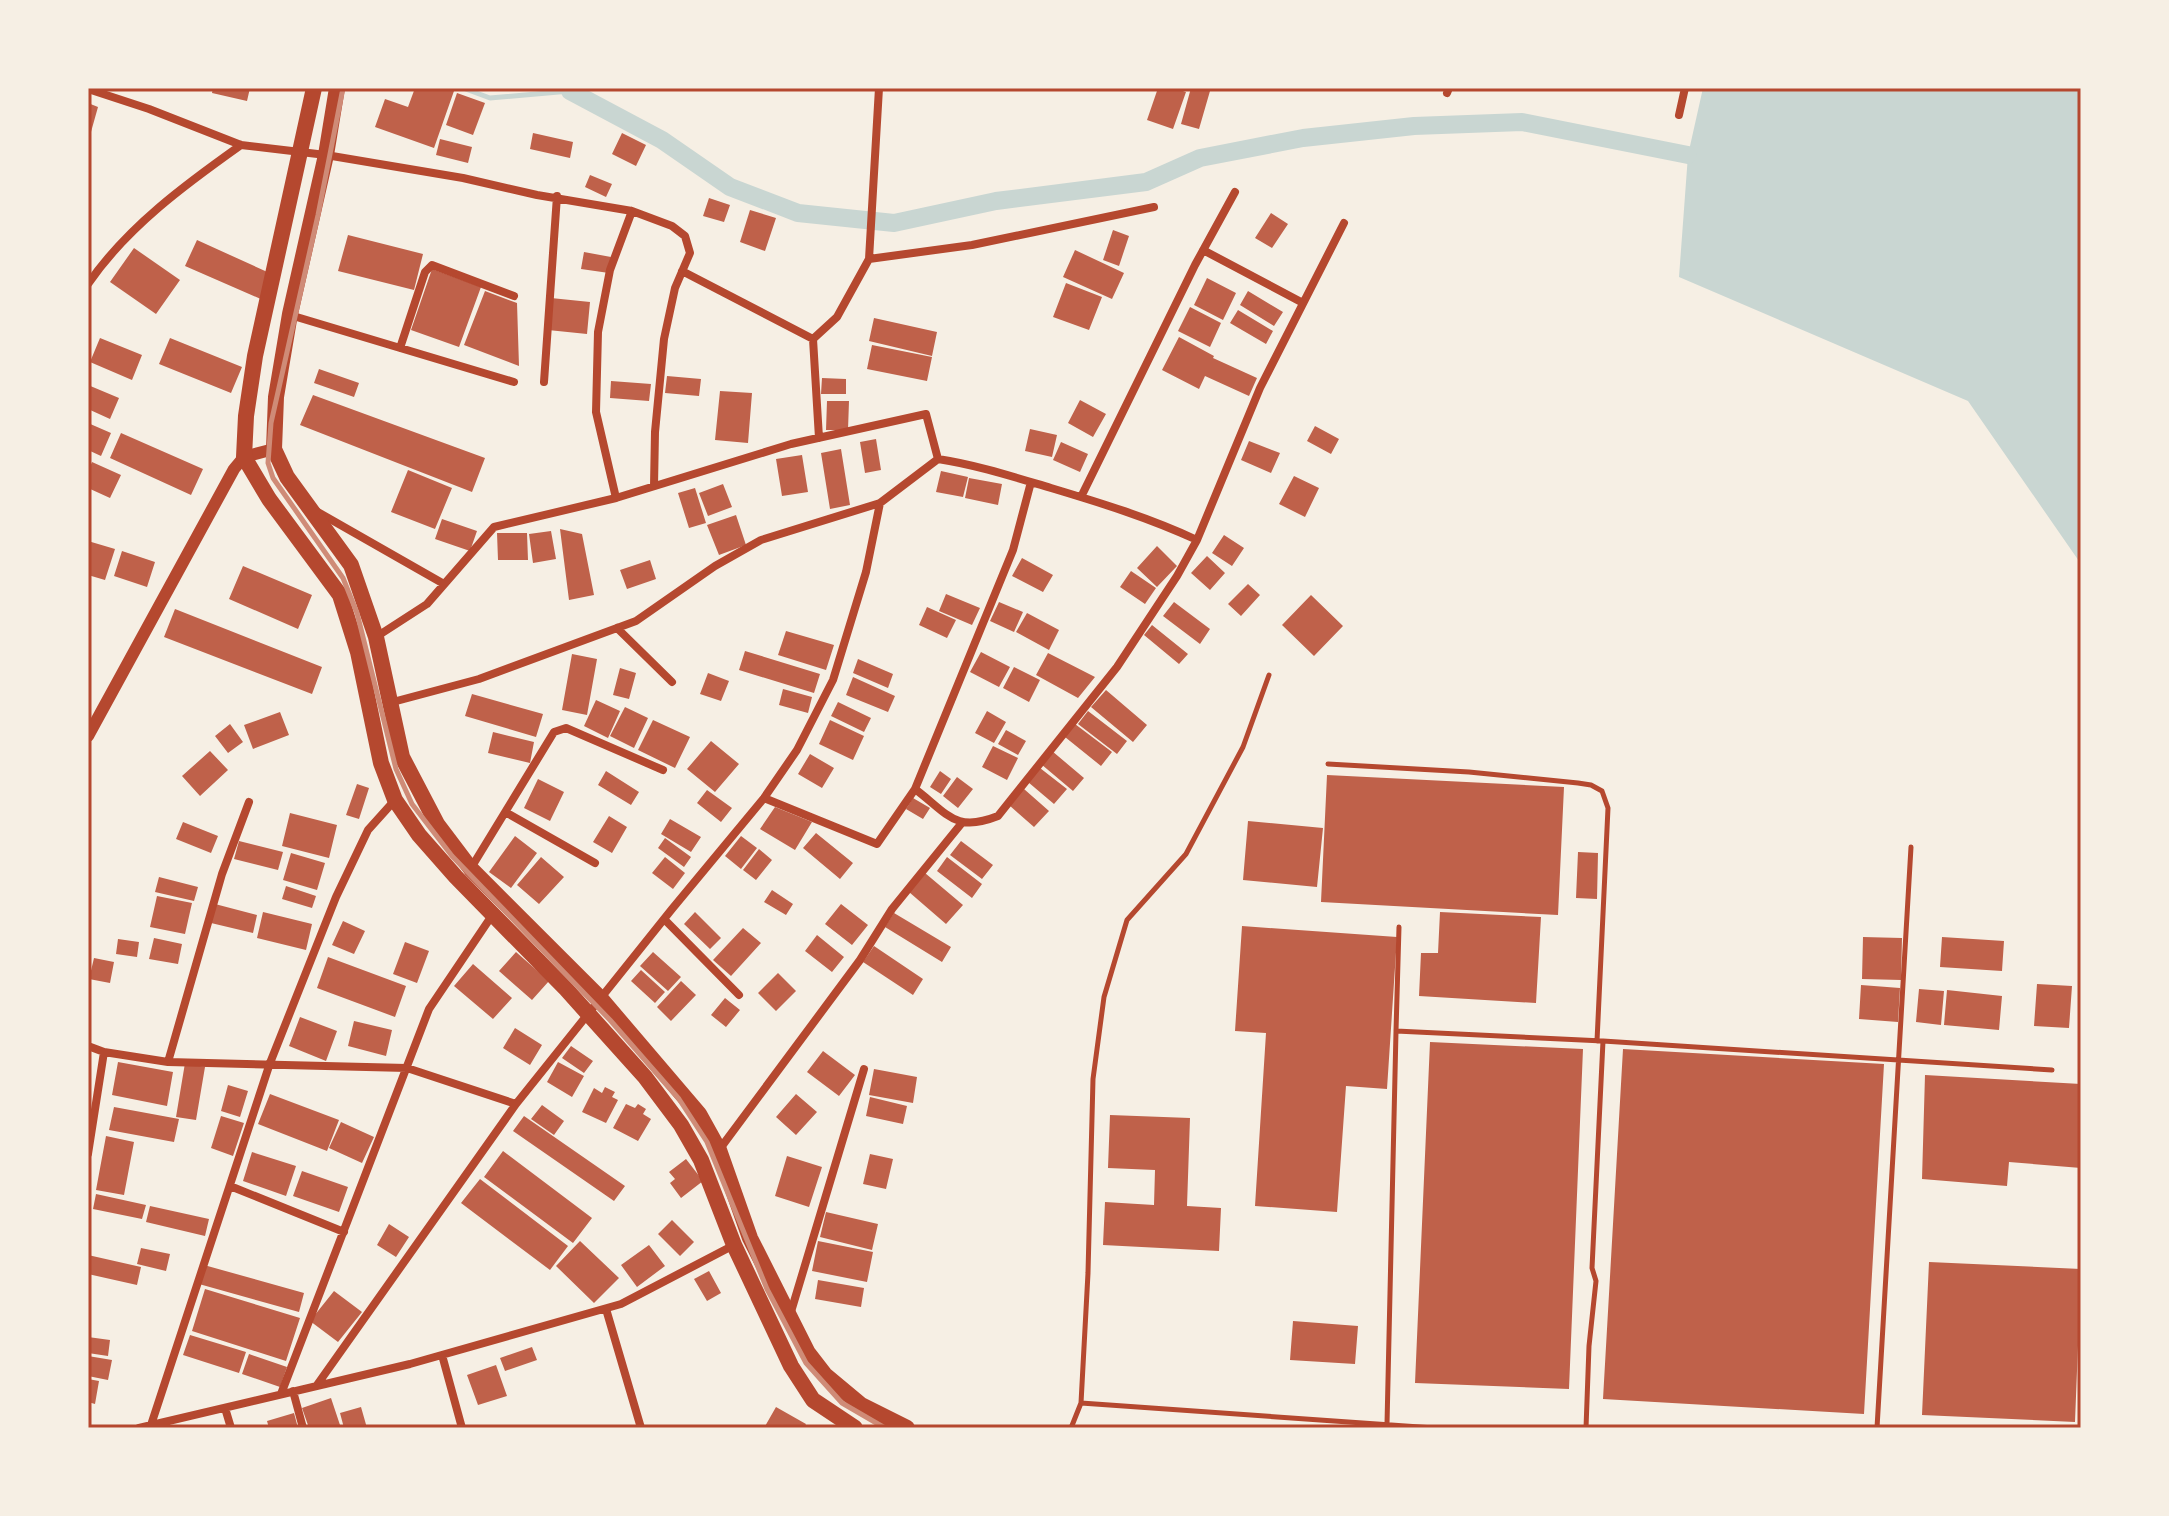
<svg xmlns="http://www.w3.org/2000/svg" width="2169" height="1516" viewBox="0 0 2169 1516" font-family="Ubuntu,sans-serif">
<rect width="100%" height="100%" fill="#f6efe4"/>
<path fill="#c9d6d2" d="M1703 88H2081V564L1968 401 1679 277 1688 155Z"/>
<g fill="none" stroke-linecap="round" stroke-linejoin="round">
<path stroke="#c9d6d2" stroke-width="5" d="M463 88 490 98 570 91 574 88"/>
<path stroke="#c9d6d2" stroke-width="18" d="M570 91 662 140 730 187 798 213 894 223 996 201 1146 182 1200 158 1303 138 1414 126 1522 122 1688 155"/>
</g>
<path fill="#bf614a" d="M213 88H250L247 101 212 93Z
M415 88H447L454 91 434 148 375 127 385 99 408 107Z
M1158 88H1174L1186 92 1173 129 1147 120Z
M1191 88 1210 91 1199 129 1181 124Z
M457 93 485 103 473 135 446 125Z
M88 103 98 107 89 139H88Z
M533 133 573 142 570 158 530 149Z
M622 133 646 145 636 166 612 154Z
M440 139 472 147 468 163 436 155Z
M590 175 612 184 606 197 585 187Z
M709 198 730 205 724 222 703 216Z
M750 210 776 218 765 251 740 242Z
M1271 213 1288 224 1272 248 1255 238Z
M1113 230 1129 236 1119 266 1103 260Z
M348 235 423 254 414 290 338 271Z
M197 240 274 275 263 300 185 266Z
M134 248 180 280 156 314 110 282Z
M1075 250 1124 273 1112 299 1063 277Z
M584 252 611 257 609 273 581 269Z
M432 269 481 287 459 347 411 330Z
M1207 278 1236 293 1223 320 1194 305Z
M1066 283 1102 297 1089 330 1053 317Z
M485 291 517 303 519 366 464 345Z
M1248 291 1283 312 1274 326 1240 305Z
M551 298 590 302 587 334 548 330Z
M1190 307 1221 323 1210 347 1178 331Z
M1238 310 1273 331 1266 344 1230 323Z
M874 318 937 332 932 356 869 341Z
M1179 337 1214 356 1213 358 1257 378 1249 396 1205 376 1199 389 1162 370Z
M100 338 142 355 132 380 90 362Z
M170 338 242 367 231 393 159 364Z
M872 345 932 357 927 381 867 369Z
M319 369 359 383 354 397 314 383Z
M667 376 701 379 699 396 665 393Z
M822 378 846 379V394H821Z
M611 381 651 384 649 401 610 398Z
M88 385 119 398 110 419 88 409Z
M720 391 752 393 748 443 715 440Z
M313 395 485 458 472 492 300 425Z
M1080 400 1106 414 1093 437 1068 423Z
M827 401H849L848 430H826Z
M88 423 111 433 101 456 88 450Z
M1315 426 1339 439 1331 454 1307 441Z
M1030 429 1057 435 1052 457 1025 451Z
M121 433 203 469 191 495 110 458Z
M876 439 881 470 865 473 860 442Z
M1249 441 1280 453 1271 473 1241 460Z
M1061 442 1088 454 1080 472 1053 460Z
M841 449 850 505 830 509 821 453Z
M802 455 808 492 782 496 776 459Z
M92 462 121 475 110 498 88 488V471Z
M408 470 452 488 435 529 391 512Z
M941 471 968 477 963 497 936 492Z
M1294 476 1319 488 1305 517 1279 504Z
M969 478 1002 484 998 505 965 498Z
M723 484 732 507 708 516 699 493Z
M695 488 706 523 689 528 678 493Z
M736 515 746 545 719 555 707 525Z
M442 519 477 531 470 551 435 539Z
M560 529 582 534 594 595 569 600Z
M551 531 556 559 533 563 529 534Z
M497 533H527L528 560H498Z
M1224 535 1244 548 1232 566 1212 553Z
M88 541 115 549 105 580 88 575Z
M1157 546 1177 566 1157 587 1137 568Z
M122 551 155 562 147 587 114 576Z
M1207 556 1225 573 1210 590 1191 573Z
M1022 558 1053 575 1043 592 1012 576Z
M650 560 656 579 627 589 620 570Z
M243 566 312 595 298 629 229 599Z
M1131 571 1156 588 1145 604 1120 587Z
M1248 584 1260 595 1241 616 1228 604Z
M946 594 980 608 972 625 939 611Z
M1311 595 1343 626 1314 656 1282 625Z
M999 602 1023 612 1014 632 990 621Z
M1174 602 1210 629 1200 644 1163 616Z
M927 607 956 620 947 638 919 625Z
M175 609 322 667 312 694 164 637Z
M1027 613 1059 630 1049 650 1016 632Z
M1152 625 1188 654 1179 664 1144 635Z
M786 631 834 645 826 670 778 655Z
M745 651 820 674 814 693 739 670Z
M981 652 1010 667 999 687 970 672Z
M1048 653 1095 677 1078 698 1036 675Z
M572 654 597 659 587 715 562 710Z
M858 659 893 674 888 688 853 673Z
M1014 667 1040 680 1029 702 1003 688Z
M620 668 636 673 629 699 613 695Z
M708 673 729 681 721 701 700 694Z
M853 677 895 696 888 712 846 695Z
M783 689 812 697 808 713 779 705Z
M1106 690 1147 725 1133 742 1091 707Z
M472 694 543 714 536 737 465 716Z
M596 700 620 711 608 738 584 726Z
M838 702 871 718 864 732 831 716Z
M625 707 648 718 634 748 610 736Z
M987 711 1006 722 994 743 975 733Z
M1088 711 1127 741 1117 754 1078 724Z
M280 712 289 735 253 749 244 725Z
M653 720 690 737 675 768 638 750Z
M830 720 864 736 853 760 819 744Z
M230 724 243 742 228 753 215 736Z
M1075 724 1112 752 1101 766 1065 737Z
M1006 730 1026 741 1018 755 998 744Z
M493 732 534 742 530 763 488 753Z
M711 741 739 764 715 792 687 769Z
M993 746 1018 758 1007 780 982 767Z
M210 751 228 770 200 796 182 776Z
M1052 751 1084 778 1073 791 1041 764Z
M810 754 834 768 822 788 798 774Z
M1040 768 1067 789 1054 804 1028 782Z
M606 771 639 792 631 805 598 785Z
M940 771 951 779 941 794 930 787Z
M1327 775 1564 787 1558 915 1321 902Z
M957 777 973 789 958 808 943 796Z
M538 779 564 792 550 821 524 808Z
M357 784 369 788 359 819 346 815Z
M1024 789 1049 811 1034 827 1009 805Z
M707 790 732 808 721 822 697 803Z
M913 798 930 808 923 819 906 809Z
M775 807 812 822 795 850 760 829Z
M290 813 337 825 329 858 282 846Z
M609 816 627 827 612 853 593 842Z
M670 819 701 837 691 852 661 834Z
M1248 821 1323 828 1317 887 1243 880Z
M183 822 218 836 211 853 176 839Z
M816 833 853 863 840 879 803 848Z
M515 836 537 853 511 888 489 872Z
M741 836 757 848 741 869 725 856Z
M665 838 691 857 684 867 658 848Z
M239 841 283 852 278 870 234 859Z
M961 841 993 865 982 879 950 855Z
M759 849 772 860 756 880 743 870Z
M1578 852 1598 853 1597 899 1576 898Z
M291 853 325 863 317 890 283 880Z
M541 857 564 877 539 904 517 885Z
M665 857 685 873 673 889 652 873Z
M947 857 982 884 972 898 937 871Z
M925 873 963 905 946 924 909 892Z
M159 877 198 887 194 901 155 892Z
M286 886 316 896 312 908 282 899Z
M772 890 793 904 786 915 764 902Z
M157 896 192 903 185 934 150 927Z
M215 904 257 915 253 933 211 923Z
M841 904 868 925 852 945 825 924Z
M263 912 312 924 306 950 257 938Z
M695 912 721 938 710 949 684 924Z
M1440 912 1541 917 1536 1003 1419 996 1421 953H1438Z
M894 913 951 947 942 962 885 927Z
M343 921 365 931 354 954 332 945Z
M1242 926 1397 937 1387 1089 1346 1086 1337 1212 1255 1206 1266 1033 1235 1031Z
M743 928 761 943 731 976 713 960Z
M817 935 844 957 832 972 805 951Z
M1863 937 1902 938 1901 980 1862 979Z
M1942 937 2004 941 2002 971 1940 967Z
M154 938 182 944 178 964 149 959Z
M118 939 139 942 137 957 116 954Z
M405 942 429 951 417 983 393 974Z
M874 946 923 979 913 995 863 962Z
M516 952 549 981 532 1000 499 971Z
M653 952 681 977 668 991 640 966Z
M328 957 406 986 395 1017 317 988Z
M94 958 114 962 110 983 89 979Z
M473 964 512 998 493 1019 454 986Z
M641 970 665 992 655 1003 631 981Z
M778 973 796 991 776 1011 758 993Z
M681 981 696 995 671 1021 657 1007Z
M2037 984 2072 986 2069 1028 2034 1026Z
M1861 985 1900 988 1898 1022 1859 1019Z
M1919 989 1944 991 1941 1025 1916 1022Z
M1947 990 2002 996 1999 1030 1944 1025Z
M725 998 740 1010 726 1027 711 1015Z
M300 1017 337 1031 326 1061 289 1046Z
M354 1021 392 1030 386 1056 348 1046Z
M515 1028 542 1045 530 1065 503 1048Z
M1430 1042 1583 1049 1569 1389 1415 1383Z
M571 1046 593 1061 584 1073 562 1058Z
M1623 1049 1884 1064 1864 1414 1603 1399Z
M823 1051 855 1075 839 1096 807 1072Z
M118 1062 173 1072 167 1106 112 1095Z
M558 1062 584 1076 572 1097 547 1082Z
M185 1063 205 1067 196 1120 176 1117Z
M874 1069 917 1077 913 1103 869 1095Z
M1925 1075 2081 1084V1168L2009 1162 2007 1186 1922 1179Z
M228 1085 248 1091 240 1117 221 1111Z
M605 1087 615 1092 612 1097 618 1100 606 1123 582 1112 594 1088 602 1093Z
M270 1094 339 1120 327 1151 258 1124Z
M796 1094 817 1112 796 1135 776 1117Z
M870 1097 907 1106 903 1124 866 1116Z
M626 1104 635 1108 638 1104 646 1109 643 1114 651 1119 638 1141 613 1128Z
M542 1105 564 1121 554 1135 531 1119Z
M114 1107 179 1119 174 1142 109 1130Z
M1110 1115 1190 1118 1187 1206 1221 1208 1219 1251 1103 1245 1105 1202 1154 1205 1155 1170 1108 1168Z
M221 1116 244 1123 233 1156 211 1148Z
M524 1116 625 1186 614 1201 513 1131Z
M341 1122 374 1137 362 1163 329 1148Z
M106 1136 134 1142 124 1195 96 1190Z
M503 1151 592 1218 573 1243 484 1177Z
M252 1152 296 1166 286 1196 243 1181Z
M870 1154 893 1159 886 1189 863 1184Z
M787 1156 822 1167 809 1207 775 1196Z
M686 1159 703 1181 681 1198 670 1183 675 1179 669 1172Z
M302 1171 348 1187 339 1212 293 1196Z
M480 1179 568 1246 550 1270 461 1203Z
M96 1194 146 1205 142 1219 93 1209Z
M150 1206 209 1219 205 1236 146 1222Z
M826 1212 878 1224 872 1250 820 1237Z
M672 1220 694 1242 680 1256 658 1234Z
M389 1224 409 1237 396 1257 377 1245Z
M580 1241 619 1278 594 1303 556 1266Z
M818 1241 873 1252 867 1282 812 1271Z
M649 1245 665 1266 637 1287 621 1265Z
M141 1248 170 1254 166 1271 137 1264Z
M88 1255 141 1267 137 1285 88 1274Z
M1929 1262 2081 1269 2075 1422 1922 1415Z
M204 1265 304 1293 299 1312 199 1284Z
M709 1271 721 1293 707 1301 694 1279Z
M818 1280 864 1288 861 1307 815 1299Z
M205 1289 300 1318 286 1361 192 1331Z
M334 1291 362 1312 338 1342 310 1321Z
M1293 1321 1358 1326 1355 1364 1290 1360Z
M190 1335 246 1352 239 1373 183 1355Z
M88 1337 110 1340 108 1356 88 1353Z
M532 1347 537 1360 505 1371 500 1358Z
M249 1354 287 1367 280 1387 242 1374Z
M88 1356 112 1360 108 1380 88 1376Z
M496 1365 507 1396 478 1405 467 1375Z
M88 1379 99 1381 95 1404 88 1402Z
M331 1398 341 1428H309L302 1408Z
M361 1407 367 1428H344L340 1413Z
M776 1407 806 1424 804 1428H764Z
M294 1413 298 1428H269L267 1421Z"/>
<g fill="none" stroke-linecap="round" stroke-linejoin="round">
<path stroke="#b5482f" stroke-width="5" d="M1328 764 1469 772 1578 783 1591 785 1602 791 1608 808 1597 1041
M1396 1031 1399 927
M1603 1041 2052 1070
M1081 1403 1434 1428
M1387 1424 1396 1031 1603 1041 1592 1268 1596 1281 1589 1346 1586 1428
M1071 1428 1081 1403 1088 1273 1093 1079 1104 997 1127 920 1186 854 1243 747 1269 675
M1877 1428 1911 847"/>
<path stroke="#b5482f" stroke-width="8" d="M88 89 149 109 241 145 326 155 463 178 537 195 632 211 672 226 685 236 690 253 675 288 664 339 655 432 654 486
M1447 93 1449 88
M1679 115 1685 88
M1203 250 1303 303
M869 259 972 245 1154 207
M682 271 813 339
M88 284C127 227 186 184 241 145
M290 315 514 382
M400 348 425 272 432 265 514 296
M544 382 557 196
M819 438 813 339 837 317 869 259 879 88
M1081 497 1195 265 1235 192
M616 498 596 412 598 332 610 270 632 211
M316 511 444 584
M617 628 672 682
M376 637 427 604 494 527 616 498 791 444 926 414 938 459
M389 703 479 679 636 621 715 566 761 540 880 503 938 459C977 465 1014 477 1051 488 1101 503 1150 518 1197 540
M915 789C948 814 955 833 998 816L1117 667 1177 576 1197 540 1260 388 1344 223
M764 798 877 844 915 789 1013 550 1031 482
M507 813 595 863
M471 868 554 732 566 728 663 770
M664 919 739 995
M88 1046 104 1052 168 1062 407 1068 516 1104
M168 1062 222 874 249 802
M719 1150 860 960 892 909 961 824
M88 1154 104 1052
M230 1186 344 1232
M606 1309 641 1428
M790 1315 864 1069
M442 1355 462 1428
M317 1385 516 1104 672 909 764 798 797 750 833 680 866 572 880 503
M293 1391 303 1428
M281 1394 429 1009 493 914
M225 1408 231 1428
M151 1425 270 1063 336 897 368 830 395 800
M139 1428 410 1364 621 1304 736 1244"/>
<path stroke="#b5482f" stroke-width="12" d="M88 736 234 469 244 457 274 449"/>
<path stroke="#b5482f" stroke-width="16" d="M314 88 255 356 246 416 244 457 269 499 340 595 358 652 381 763 395 800 419 835 456 877 566 989 645 1077 681 1125 701 1160 734 1245 791 1366 813 1400 855 1428
M337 88 326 155 290 314 276 397 274 449 287 477 351 565 376 637 402 757 437 824 471 869 601 999 699 1114 719 1150 750 1238 808 1353 825 1375 861 1405 907 1428"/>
<path stroke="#cf8b77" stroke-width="5" d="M343 88 318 215 271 423 268 463 273 478 343 578 357 613 396 769 412 804 452 856 610 1020 679 1099 707 1142 767 1289 806 1363 842 1403 885 1428"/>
</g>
<rect width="2169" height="1516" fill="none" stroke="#f6efe4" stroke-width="180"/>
<rect x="90" y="90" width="1989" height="1336" fill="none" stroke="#b5482f" stroke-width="3"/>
</svg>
